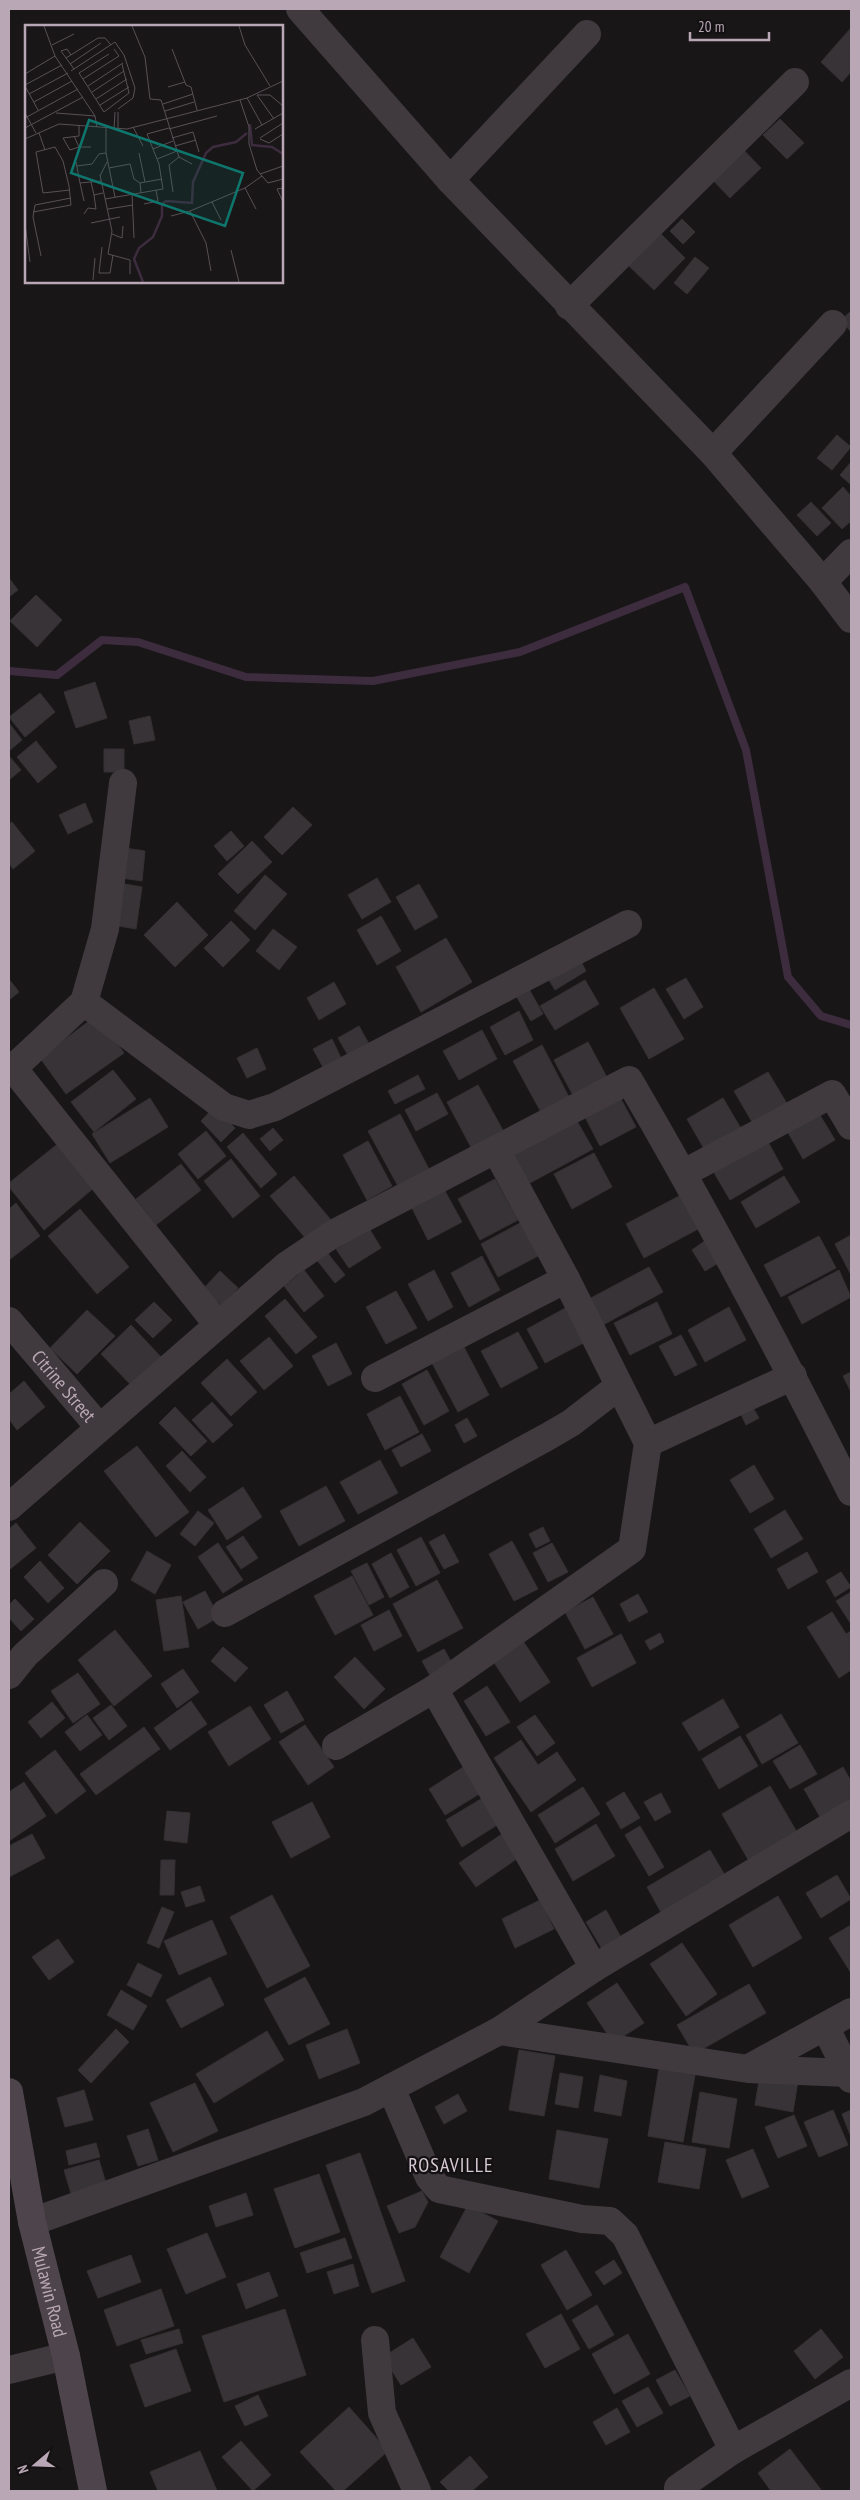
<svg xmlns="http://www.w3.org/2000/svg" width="860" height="2500" viewBox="0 0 860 2500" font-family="'PT Sans Narrow',sans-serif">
<rect width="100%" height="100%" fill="#181617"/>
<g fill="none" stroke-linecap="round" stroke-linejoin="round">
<path stroke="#3d2b3e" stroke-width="8" d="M9 671 57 675 102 640 138 642 246 677 373 681 520 652 685 587 746 750 788 977 821 1016 851 1025"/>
</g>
<path fill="#373336" stroke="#353032" d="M850 29 851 72 842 82 821 62Z
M780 119 804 143 787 159 763 135Z
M736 142 761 168 730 198 705 172Z
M682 219 695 232 683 244 670 231Z
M660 233 685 258 654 290 629 266Z
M695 257 709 268 687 294 674 283Z
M851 311V332L841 320Z
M837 435 851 447 832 470 817 458Z
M851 462V485L840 475Z
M843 487 851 496V521L842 529 822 508Z
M811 502 831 523 817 536 797 515Z
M9 578 18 590 9 597Z
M36 595 62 620 37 647 10 621Z
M95 682 107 718 76 728 64 692Z
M40 693 55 712 25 737 9 717Z
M150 716 155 740 134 744 129 721Z
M9 723 22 740 9 751Z
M36 741 57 767 38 783 17 757Z
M104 749H124V772H104Z
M9 756 21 770 9 780Z
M85 803 93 822 68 834 59 815Z
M293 807 312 825 282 855 264 837Z
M12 822 35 851 13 869 9 863V824Z
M231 831 244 846 227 861 214 846Z
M252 841 272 862 238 894 218 874Z
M125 848 145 851 142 881 121 878Z
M265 875 287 894 255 930 234 911Z
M377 878 391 902 362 919 348 895Z
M119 883 142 887 136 929 113 925Z
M419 884 438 917 415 930 396 897Z
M177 902 208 935 175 967 144 935Z
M381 916 401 951 377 965 357 930Z
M231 921 250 940 223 967 204 948Z
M273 929 297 947 279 970 256 951Z
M446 938 472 982 421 1012 396 967Z
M579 958 586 971 555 990 547 977Z
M686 978 703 1007 684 1019 666 989Z
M9 979 19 992 9 1000Z
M585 980 599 1004 555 1030 540 1006Z
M334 982 346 1004 319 1020 307 998Z
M654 988 684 1039 649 1059 620 1008Z
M529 989 543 1014 531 1021 516 996Z
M519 1011 533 1040 505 1055 490 1027Z
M97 1015 124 1053 66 1094 40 1058Z
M359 1026 369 1044 349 1057 338 1038Z
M482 1030 497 1059 459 1080 443 1051Z
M332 1039 342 1060 324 1069 313 1049Z
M588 1042 610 1083 576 1101 554 1060Z
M542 1045 570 1099 542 1114 513 1061Z
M257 1048 266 1069 247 1078 237 1058Z
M113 1070 136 1099 94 1132 71 1102Z
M768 1072 789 1107 755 1127 734 1091Z
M418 1075 425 1089 395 1104 388 1091Z
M478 1085 505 1134 473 1151 447 1102Z
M437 1093 448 1114 416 1131 405 1110Z
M150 1098 168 1127 110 1163 92 1134Z
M723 1098 743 1132 707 1154 687 1119Z
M621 1099 636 1127 600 1146 585 1117Z
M214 1107 235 1128 221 1142 201 1121Z
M817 1110 835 1140 803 1159 786 1129Z
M400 1114 430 1171 399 1188 368 1131Z
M577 1121 593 1149 528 1184 513 1155Z
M273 1128 283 1140 270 1151 260 1139Z
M206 1131 226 1156 198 1179 178 1154Z
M243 1133 277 1174 261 1188 227 1147Z
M767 1140 783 1169 730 1200 713 1171Z
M368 1141 392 1186 367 1200 343 1155Z
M60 1142 96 1186 44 1230 9 1187V1183Z
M594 1153 612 1187 572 1209 554 1174Z
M231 1159 260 1196 233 1218 204 1181Z
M181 1164 201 1190 156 1225 136 1199Z
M294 1176 331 1220 307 1240 270 1196Z
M784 1176 800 1202 756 1228 741 1202Z
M495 1179 518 1220 480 1240 458 1199Z
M445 1191 462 1222 428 1240 412 1208Z
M683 1194 700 1228 644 1258 626 1224Z
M16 1203 40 1236 9 1260V1209Z
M80 1209 129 1267 97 1294 48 1236Z
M524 1221 542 1254 498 1277 481 1244Z
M369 1228 381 1248 349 1268 336 1249Z
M851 1235V1275L835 1244Z
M819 1236 836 1268 781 1297 764 1265Z
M706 1240 720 1262 705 1271 692 1250Z
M326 1251 345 1275 335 1283 316 1259Z
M482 1256 500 1290 469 1307 451 1273Z
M649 1267 663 1292 603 1325 589 1299Z
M304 1270 324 1296 304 1312 284 1286Z
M434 1270 453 1307 428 1321 408 1284Z
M839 1270 851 1297 802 1324 788 1297Z
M220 1271 238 1288 222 1306 203 1289Z
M396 1291 417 1328 386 1344 366 1307Z
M285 1299 317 1337 296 1354 265 1316Z
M154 1302 172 1320 153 1338 135 1320Z
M657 1302 672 1334 630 1355 614 1323Z
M569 1306 587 1341 545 1363 527 1329Z
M729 1307 746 1340 705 1362 688 1330Z
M87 1310 115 1336 77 1374 50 1348Z
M131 1325 161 1357 131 1385 101 1354Z
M518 1332 538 1368 501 1388 481 1351Z
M681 1335 697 1365 675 1376 659 1346Z
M269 1337 293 1366 264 1390 240 1361Z
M336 1343 352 1374 328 1386 312 1356Z
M464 1347 489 1395 458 1412 432 1363Z
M227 1359 257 1392 231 1416 201 1383Z
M427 1370 449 1411 424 1425 402 1384Z
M851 1372V1392L843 1376Z
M24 1381 45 1407 17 1430 9 1419V1394Z
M400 1396 419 1432 385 1450 367 1414Z
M212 1402 233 1425 213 1443 192 1420Z
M751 1404 759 1418 746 1425 739 1410Z
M175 1407 207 1441 191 1456 159 1423Z
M467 1418 477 1436 464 1443 455 1425Z
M422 1434 431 1451 401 1467 392 1450Z
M137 1446 189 1512 156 1537 104 1471Z
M182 1451 206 1477 190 1492 166 1466Z
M380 1460 398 1493 358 1514 340 1482Z
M754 1465 774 1499 750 1513 730 1480Z
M326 1486 345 1521 299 1546 280 1511Z
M243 1487 262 1517 227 1540 208 1510Z
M785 1510 803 1539 771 1558 754 1529Z
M198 1511 214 1523 195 1546 180 1534Z
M80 1522 110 1551 77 1584 48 1555Z
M16 1523 36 1548 9 1570V1529Z
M543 1527 550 1541 536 1548 529 1534Z
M444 1534 459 1562 444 1569 429 1542Z
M243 1536 258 1558 241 1569 226 1547Z
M421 1537 440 1573 416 1586 397 1550Z
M512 1541 538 1589 514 1601 489 1554Z
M218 1543 243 1580 223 1593 198 1557Z
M552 1543 568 1572 548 1582 533 1553Z
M147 1551 171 1565 155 1594 131 1580Z
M807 1552 818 1572 788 1589 777 1569Z
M391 1553 409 1587 390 1598 372 1564Z
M40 1561 64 1588 48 1603 24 1577Z
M367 1563 384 1597 369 1605 351 1571Z
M841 1572 851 1587 835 1597 826 1581Z
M352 1576 373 1615 335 1635 314 1596Z
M437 1580 463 1628 418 1652 393 1604Z
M205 1591 219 1617 198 1629 183 1602Z
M851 1592V1624L836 1601Z
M638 1594 648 1612 629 1622 620 1604Z
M181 1596 189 1647 164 1651 156 1600Z
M593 1597 613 1634 585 1649 565 1612Z
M15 1599 34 1619 21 1631 9 1618V1605Z
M389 1610 402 1636 374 1651 361 1625Z
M832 1612 846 1634 851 1631V1670L839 1678 807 1627Z
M115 1630 152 1676 114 1706 78 1660Z
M660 1633 664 1642 650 1650 645 1641Z
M621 1634 636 1663 592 1687 577 1658Z
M523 1641 550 1682 520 1702 493 1661Z
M223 1647 248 1668 235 1682 211 1661Z
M444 1649 453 1665 431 1677 422 1661Z
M355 1657 385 1689 364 1709 334 1677Z
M183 1669 199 1692 177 1708 161 1684Z
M78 1673 100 1704 73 1723 51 1691Z
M487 1686 510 1722 486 1736 464 1701Z
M287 1691 304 1720 281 1733 264 1705Z
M723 1699 739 1727 699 1751 682 1723Z
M191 1701 207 1724 170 1750 154 1728Z
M52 1702 65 1718 41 1738 28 1722Z
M111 1705 127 1726 109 1740 93 1718Z
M250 1706 271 1739 229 1766 208 1732Z
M781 1714 798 1743 762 1764 746 1735Z
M87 1715 102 1735 80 1751 65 1732Z
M535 1715 555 1743 537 1756 517 1727Z
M305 1725 334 1767 308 1785 279 1742Z
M144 1727 160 1749 96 1795 80 1774Z
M740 1736 758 1766 719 1789 702 1759Z
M521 1740 538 1765 557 1752 576 1780 531 1812 494 1758Z
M800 1745 817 1774 790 1789 773 1761Z
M55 1750 86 1791 56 1814 25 1773Z
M468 1764 484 1791 445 1815 429 1789Z
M843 1767 851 1781V1806L823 1822 804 1789Z
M24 1782 46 1816 9 1841V1792Z
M770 1786 798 1834 750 1863 722 1814Z
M583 1787 600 1814 555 1843 538 1815Z
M624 1792 640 1818 621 1829 606 1803Z
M661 1793 671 1812 655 1821 644 1802Z
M486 1796 502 1822 462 1847 446 1820Z
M312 1802 330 1837 291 1858 272 1822Z
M167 1811 190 1813 187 1843 164 1840Z
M596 1824 615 1856 573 1881 555 1849Z
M640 1826 664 1867 649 1876 625 1835Z
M32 1834 45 1858 9 1877V1846Z
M502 1834 518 1858 476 1887 459 1863Z
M710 1850 726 1877 662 1914 647 1887Z
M161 1860H175L174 1895H160Z
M837 1875 851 1899 821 1918 806 1893Z
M200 1886 205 1901 186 1907 181 1892Z
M272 1895 310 1966 267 1988 230 1917Z
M778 1896 802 1938 753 1967 729 1925Z
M540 1900 554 1929 515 1948 502 1919Z
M162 1907 174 1912 159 1948 147 1943Z
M606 1910 623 1941 604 1952 586 1922Z
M212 1920 227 1954 179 1975 164 1941Z
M851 1925V1973L829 1938Z
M58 1939 74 1962 49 1980 32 1957Z
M682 1943 717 1994 686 2016 650 1964Z
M138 1963 162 1975 151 1997 127 1985Z
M210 1977 224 2005 181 2028 166 2000Z
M305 1977 330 2024 289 2045 264 1999Z
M617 1983 644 2023 613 2043 587 2003Z
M749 1984 766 2013 694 2054 677 2025Z
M121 1990 147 2006 133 2030 107 2015Z
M116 2029 129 2042 91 2083 78 2070Z
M347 2029 360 2063 319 2079 306 2045Z
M267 2031 284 2060 214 2103 196 2074Z
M519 2050 555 2056 544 2116 509 2110Z
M659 2068 695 2075 683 2142 648 2136Z
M560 2073 583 2077 578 2108 555 2104Z
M600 2075 627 2081 621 2116 594 2111Z
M760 2075 798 2081 793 2112 755 2105Z
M195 2083 218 2131 173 2152 150 2103Z
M84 2090 93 2120 65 2127 57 2098Z
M700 2092 737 2099 729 2148 692 2142Z
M458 2094 467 2111 444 2124 435 2107Z
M833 2110 848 2145 819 2157 804 2122Z
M851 2110V2137L842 2114Z
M794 2115 807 2146 778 2158 765 2127Z
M148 2129 158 2160 138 2166 127 2136Z
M557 2130 608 2139 599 2188 549 2179Z
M665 2142 706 2149 699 2189 658 2182Z
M96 2143 100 2157 69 2165 66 2151Z
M753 2149 769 2187 742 2198 726 2160Z
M360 2153 405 2281 372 2293 326 2165Z
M99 2160 108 2190 73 2200 64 2170Z
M319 2174 340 2232 295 2248 274 2189Z
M422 2191 428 2202 415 2227 399 2233 387 2206Z
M246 2193 253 2215 216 2227 209 2206Z
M468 2205 498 2221 469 2273 440 2257Z
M207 2233 226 2277 186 2294 167 2249Z
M345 2238 352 2258 307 2273 300 2253Z
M566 2250 592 2295 567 2310 541 2265Z
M131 2255 141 2282 98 2298 87 2271Z
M614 2260 622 2273 604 2285 595 2272Z
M353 2264 359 2286 334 2294 327 2272Z
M269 2272 278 2296 246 2309 237 2284Z
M161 2289 174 2326 117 2346 104 2310Z
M597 2305 614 2335 589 2349 572 2320Z
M285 2309 306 2375 224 2402 202 2336Z
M561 2314 580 2349 545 2368 526 2334Z
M179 2329 183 2343 146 2354 141 2340Z
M821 2329 843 2357 815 2379 794 2351Z
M628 2334 650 2374 614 2394 592 2354Z
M413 2338 431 2367 401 2385 383 2357Z
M176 2349 191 2391 145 2407 130 2365Z
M675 2370 690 2396 670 2406 656 2380Z
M648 2387 663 2413 637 2427 622 2401Z
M258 2395 268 2416 245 2426 235 2406Z
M349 2407 388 2451 343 2491H336L300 2452Z
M617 2408 630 2432 606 2445 593 2422Z
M241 2441 271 2475 253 2491 222 2457Z
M790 2449 822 2491H771L758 2473Z
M200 2451 217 2491H158L150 2472Z
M470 2456 488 2477 472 2491H449L440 2482Z"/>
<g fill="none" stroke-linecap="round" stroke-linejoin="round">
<g stroke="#40393d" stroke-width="28">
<path d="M300 9 450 180 713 453 823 582 851 619"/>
<path d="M450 180 587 34"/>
<path d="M569 306 795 82"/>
<path d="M713 453 833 324"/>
<path d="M823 582 851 553"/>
<path d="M84 1002 224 1107 249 1115 275 1107 628 924"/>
<path d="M13 1068 218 1325"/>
<path d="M9 1072 84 1002 105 929 123 783"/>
<path d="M496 1150 566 1279 648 1443 793 1376"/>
<path d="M684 1173 832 1094 851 1126"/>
<path id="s1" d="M9 1321 99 1427"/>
<path d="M375 1378 566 1279"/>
<path d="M9 1507 287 1265 333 1234 629 1080C708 1215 781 1353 851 1492"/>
<path d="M225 1613 547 1437 571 1423 619 1386"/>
<path d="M9 1675 25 1655 104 1583"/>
<path d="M336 1746 434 1689"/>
<path d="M594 1968 434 1689 632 1549 648 1443"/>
<path d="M826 2028 851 2079"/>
<path d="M499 2031 748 2069 848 2073"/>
<path d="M749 2068 851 2012"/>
<path d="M391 2088 429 2177 439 2189 582 2219 610 2221 625 2235 733 2450"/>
<path d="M32 2222 364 2102 499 2031 594 1968 851 1814"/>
<path d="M375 2340 382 2413 417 2491"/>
<path d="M9 2370 66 2356"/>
<path d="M678 2488 733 2450 851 2383"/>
</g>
<path stroke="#4e444b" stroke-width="28" id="s2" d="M9 2092 32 2222 66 2356 93 2491"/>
</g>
<g text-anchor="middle" stroke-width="4.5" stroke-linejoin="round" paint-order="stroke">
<g font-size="19" fill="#baa7b5" stroke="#131112">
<text dy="7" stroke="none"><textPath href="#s1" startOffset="85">Citrine Street</textPath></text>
<text dy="7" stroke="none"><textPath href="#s2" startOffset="204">Mulawin Road</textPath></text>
</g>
<g font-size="20" letter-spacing="1" fill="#d5c8d2" stroke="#131112">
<text x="451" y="2172">ROSAVILLE</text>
</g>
</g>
<g transform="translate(25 25)">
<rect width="258" height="258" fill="#181617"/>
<path fill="none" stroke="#3d2b3e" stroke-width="2.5" d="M225 99 227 120 247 122 258 129M118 257 109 234 114 223 128 212 137 191V179L141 176 167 178 168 157 181 128 188 122 211 117 222 108"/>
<path fill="none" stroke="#595056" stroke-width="1" d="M19 1 30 31 70 91 72 102M107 1 120 32 125 74 136 75 154 132 167 139M214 1 220 20 245 61M27 20 49 9M147 24 161 60 166 62 172 85M84 29 54 48 79 87 104 68 97 39M46 30 42 24 36 26 49 44M41 33 73 13H80L86 20M45 39 76 18M46 46 90 17 99 30 110 63 108 73 93 84M0 49 30 31M58 54 94 31 89 24M0 60 37 40M0 61 13 85M63 61 98 38M143 62 160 57M67 67 99 46M4 69 43 48M232 70H245L258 81M232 70 249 94M222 73 237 100M71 74 102 54M215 75 224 102V119L232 145 243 158 258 154M9 77 47 56M138 79 168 69M75 80 104 62M140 86 169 77M0 88 11 108M31 88 70 91M0 93 53 64M54 100V111L38 113 45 125 54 122M108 102 118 121M0 103 58 72M81 103V128L90 172M89 104 90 87M93 104V87M144 104 192 91M230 104 258 88M14 108 20 125M49 111 54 122H66M147 113 168 107 174 127M235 113 258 98M0 114 34 99 102 104 222 73 258 56M235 114 244 118 258 109M150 121 171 115M128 124 148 116M114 128 120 157M132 134 152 126M51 137 55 158 76 156M52 141 67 139 74 129 81 128M84 143 105 139 109 154 115 158M235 149 258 141M75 150 87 206 83 229 105 235V249M75 151 82 137M66 157 69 170 78 168M55 158 59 176M220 163 231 184M258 163 252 164 258 177M148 167 144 140 154 132M116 168 115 158 137 154M107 169 109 213M80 174 138 164 134 139 122 109 144 103M187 177 196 195M119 179 133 176 131 165M83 184 108 180M165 186 181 218 186 246M8 187 46 180 44 161 38 136 30 122 11 127 18 168 45 165M59 189 63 183 71 184 69 170M146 191 165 186 220 163 237 151M66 198 95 192M0 199 5 237M87 209 97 213 98 201M77 222 74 248H85L88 230M206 225 214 257M16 231 8 192 10 180 46 173M68 255 70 233"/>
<path fill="#0f766e" fill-opacity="0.15" stroke="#0f766e" stroke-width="2.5" d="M64 95 218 148 200 201 46 148Z"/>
<rect width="258" height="258" fill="none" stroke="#baa7b5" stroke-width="2.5"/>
</g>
<rect width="860" height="2500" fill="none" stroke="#baa7b5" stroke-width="20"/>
<g transform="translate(35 2465) rotate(251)" stroke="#131112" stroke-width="4" paint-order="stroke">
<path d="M0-4L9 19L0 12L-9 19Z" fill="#baa7b5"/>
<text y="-8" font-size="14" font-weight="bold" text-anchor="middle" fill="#baa7b5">N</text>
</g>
<path d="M690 32v8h79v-8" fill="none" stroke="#baa7b5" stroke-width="2.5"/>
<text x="698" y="32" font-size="15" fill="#baa7b5" stroke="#131112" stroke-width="4" paint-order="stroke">20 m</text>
</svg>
